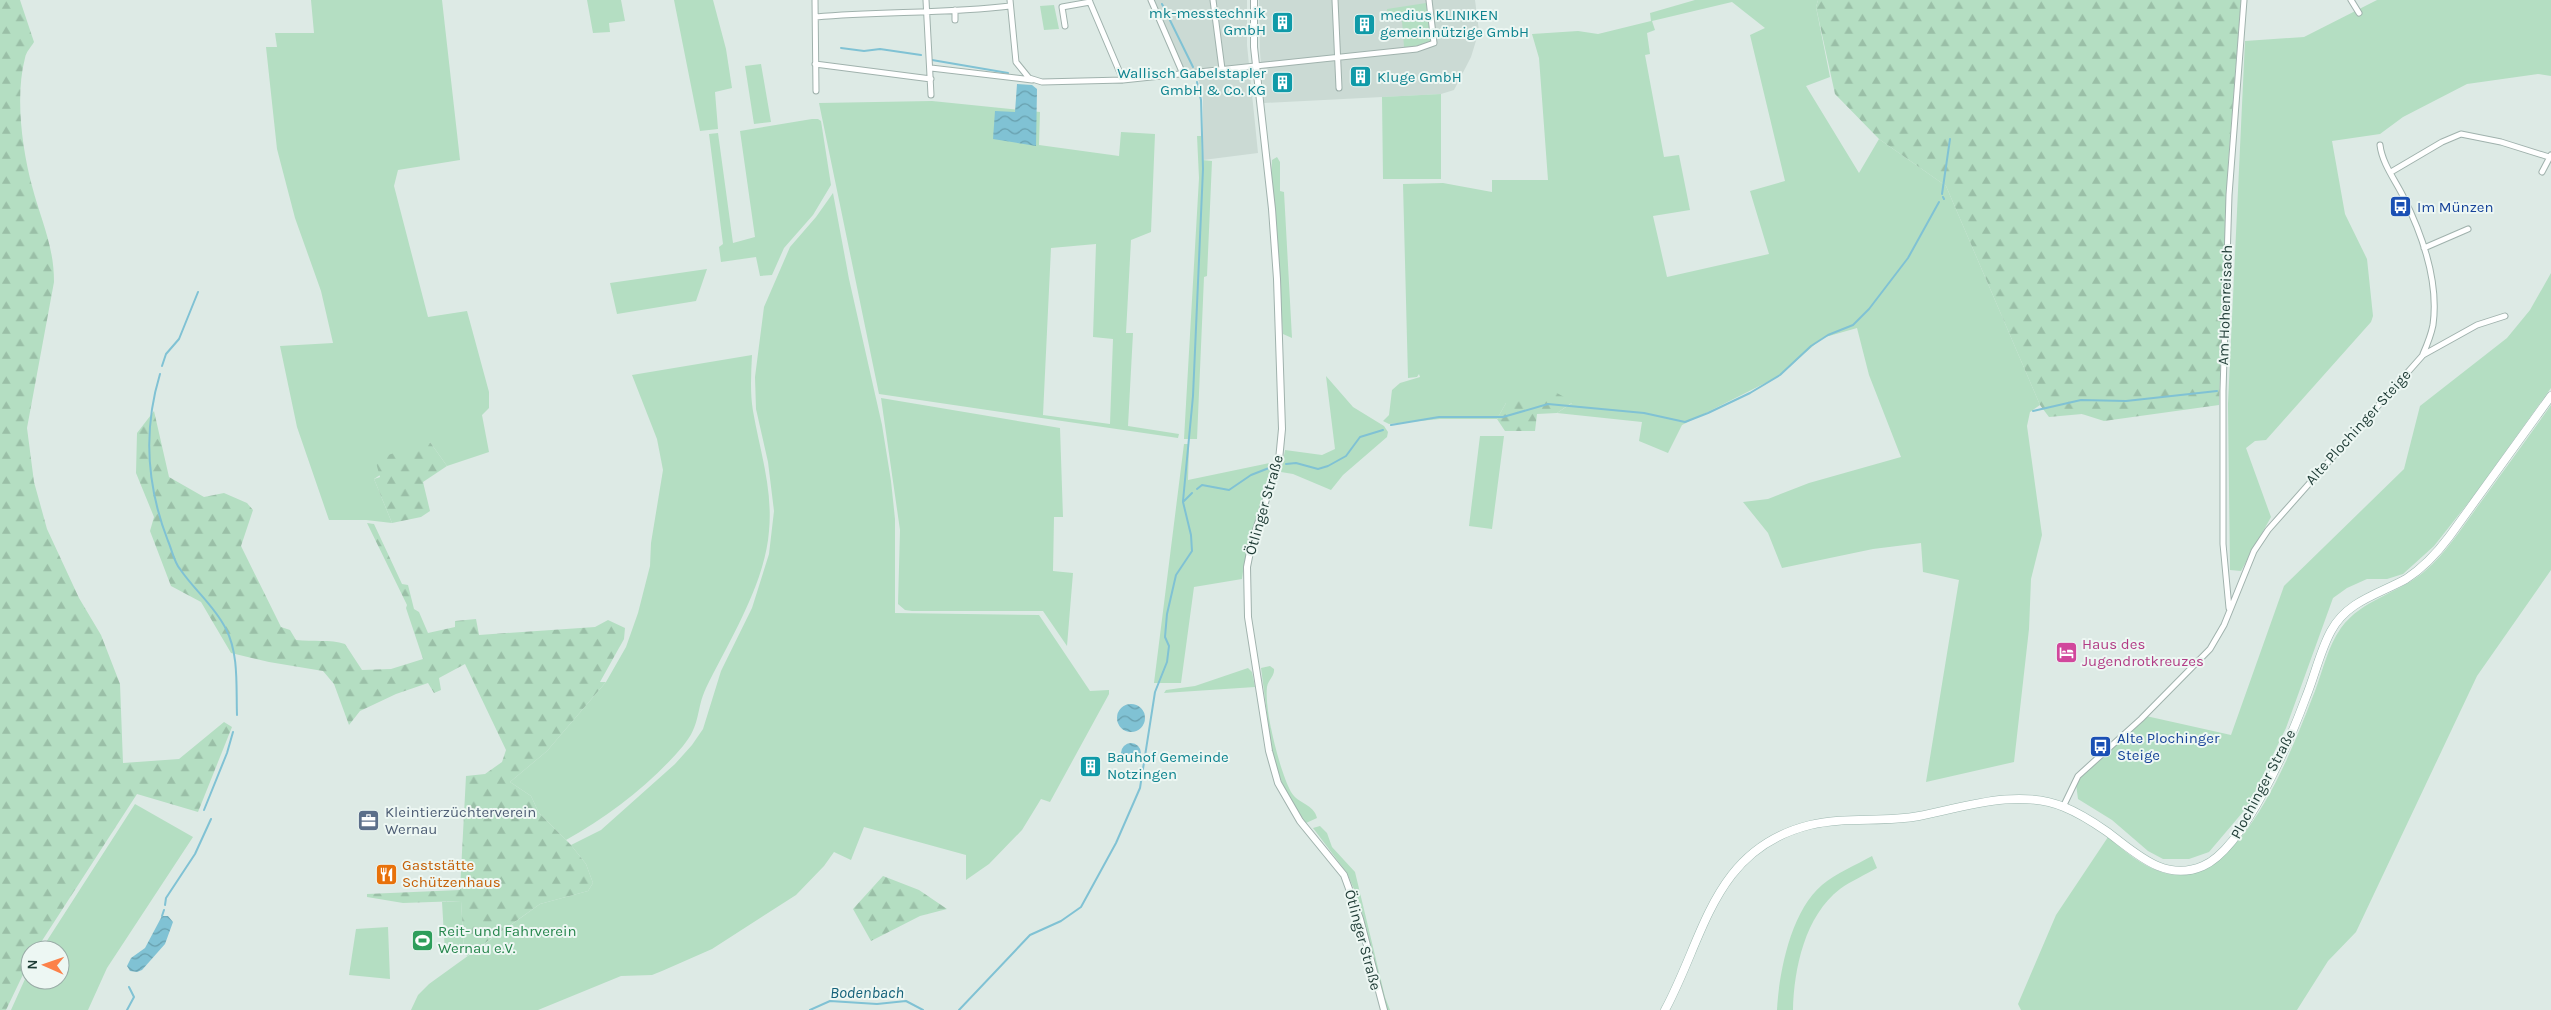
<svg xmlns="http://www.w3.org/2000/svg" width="2551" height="1010" viewBox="0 0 2551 1010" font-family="Karla,sans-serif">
<defs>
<pattern id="forest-firs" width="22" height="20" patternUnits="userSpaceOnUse" patternTransform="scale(1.25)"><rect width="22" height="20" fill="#b4dec2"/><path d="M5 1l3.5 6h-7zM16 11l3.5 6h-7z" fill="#9abfa7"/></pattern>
<pattern id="water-waves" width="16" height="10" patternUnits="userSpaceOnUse" patternTransform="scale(1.25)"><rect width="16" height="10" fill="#80c2d4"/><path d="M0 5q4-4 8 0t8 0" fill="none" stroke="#689fad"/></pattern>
</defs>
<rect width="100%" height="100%" fill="#ddeae5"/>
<path fill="#cbdad4" d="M1151 0H1247V45L1258 153 1203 160V99L1198 78 1183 73Z
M1259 0H1475L1479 31 1471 57 1454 90 1441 94 1264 103 1260 52Z"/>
<path fill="#b4dec2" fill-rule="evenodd" d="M311 0H442L460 160 398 170 394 186 428 317 467 311 489 392V408L482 415 489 452 447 466 430 442 374 479 392 523 366 520H329L297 427 280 346 333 343 321 291 295 218 277 149 266 47H277L275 33H314Z
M587 0H621L625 21 609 23 610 32 593 33Z
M674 0H713L726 49 732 88 715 92 718 129 700 131Z
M1695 0H1818L1816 7 1830 77 1806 86 1859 173 1879 139 1946 186 2040 405 2030 412 2027 426 2042 535 2031 579 2029 629 2014 762 1926 782 1959 580 1923 572 1921 543 1873 549 1782 568 1768 533 1743 502 1768 499 1809 483 1901 457 1869 375 1857 328 1822 338 1779 376 1682 425 1668 453 1639 441 1642 422 1557 413 1572 403H1506L1497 419H1440L1389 424 1383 421 1389 415 1392 390 1400 383 1420 377 1419 374 1417 377 1408 378 1403 184 1443 183 1492 192V180H1548L1539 58 1532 34 1578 31 1598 34 1651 21 1650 13ZM1732 2 1765 28 1750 35 1785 181 1750 191 1769 254 1667 277 1653 216 1690 210 1679 155 1664 157 1645 55 1650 54 1647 33 1655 30 1652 21Z
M2377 0H2551V76L2538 74 2467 84 2403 117 2380 134 2332 141 2345 214 2367 259 2373 316 2371 322 2266 440 2255 441 2246 448 2271 517 2241 571 2230 570 2228 404 2245 41 2304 37Z
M1426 3 1431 41 1416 46 1404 47 1402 21 1400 16 1388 17 1387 9Z
M1054 5 1059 29 1044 30 1040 6Z
M761 64 771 122 754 124 745 66Z
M1441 94V179H1383L1382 97Z
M932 101 1040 112 1039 145 1119 156 1121 132 1155 134 1151 232 1131 240 1126 333H1133L1128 426 1179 434 1178 438 879 394 819 103ZM1096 244 1093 337 1113 339 1110 424 1043 415 1051 248Z
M812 119H818L821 121 831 185 813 215 784 248 772 275 760 276 756 257 721 262 719 247 723 244 709 134 718 133 733 243 755 237 740 131Z
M1197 136H1201L1202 160 1212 161 1207 276 1204 277 1197 439H1184L1199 178Z
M1277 157 1280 162V191L1284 192 1292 338 1283 334 1271 177 1272 160Z
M833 193 849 279 882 425 891 481 895 519V613L1039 615 1090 691 1109 690V694L1050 802 1041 799 1022 830 989 864 966 880V855L864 827 851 860 834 852 824 866 796 895 712 949 662 971 652 975 621 976 538 1010H411L418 995 429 984 540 904 588 891 593 883 586 864 571 845 601 830 675 764 692 745 703 729 721 671 752 608 769 554 774 511 768 462 756 409 755 377 764 307 790 247 816 217Z
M707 269 696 301 617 314 610 283Z
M2551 273V388L2472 498 2434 546 2403 574 2387 579H2367L2347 588 2333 598 2286 728 2248 806 2209 852 2189 859H2163L2148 851 2112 820 2078 799 2076 784 2085 772 2146 716 2231 735 2284 586 2404 469 2420 406 2507 338 2530 310Z
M752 355C751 374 750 393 753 411 760 451 773 490 769 531 765 584 729 641 706 688 696 709 701 725 683 746 650 785 609 816 566 840L539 813 531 796 510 782 547 751 606 682 626 647 638 613 650 566 651 543 663 470 657 439 632 375Z
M1326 376 1353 407 1384 426 1388 432 1387 437 1343 475 1331 490 1293 474 1281 472 1285 450 1322 455 1335 449Z
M881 398 1060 428 1063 517H1054L1053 571 1073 573 1067 646 1043 611H912L905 610 898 604 900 530Z
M2551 405V570L2477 676 2356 932 2328 961 2297 1010H2021L2018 1004 2056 915 2108 837C2125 851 2140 865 2161 872 2239 898 2294 744 2315 691 2323 670 2328 646 2341 628 2362 599 2400 593 2425 571 2446 553 2461 529 2478 506 2502 473 2527 439 2551 405Z
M1480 436H1504L1492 529 1469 526Z
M1184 444H1189L1188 480 1274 462C1265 502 1247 538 1242 579L1194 587 1181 683H1154Z
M1270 666 1274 669C1275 676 1268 680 1267 687 1264 710 1280 772 1291 792 1298 804 1314 804 1317 818L1306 823 1286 793 1278 772 1272 752 1261 668Z
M1248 668 1252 672 1255 687 1164 693 1166 690 1195 686Z
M135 804 193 837 107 968 88 1010H11L30 968V980H60V950H41Z
M1320 826 1327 833 1332 847 1355 872 1385 997 1390 1010H1387L1359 901 1347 873 1313 828Z
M1872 856 1877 868C1865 875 1851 881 1840 889 1805 916 1794 968 1793 1010H1777C1779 972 1791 911 1822 885 1836 873 1856 865 1872 856Z
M461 901 464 950 445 952 442 902Z
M388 927 390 979 349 975 356 929Z"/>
<path fill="url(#forest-firs)" d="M0 0H20L34 42C31 47 26 52 25 58 15 96 22 149 32 186 41 221 54 245 54 282L27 428 34 482 47 529 79 598 101 635 120 684 123 763 179 759 224 722 232 727 198 812 137 794 36 950H30V960L6 1010H0Z
M1818 0H2241L2228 165 2219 405 2104 421 2082 414 2049 417 2040 405 1946 186 1879 139 1835 94 1816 7Z
M1557 393 1573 402 1557 413 1537 414 1535 431H1505L1497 419 1506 403Z
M154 411 169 477 204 497 224 493 247 503 253 510 241 546 281 627 290 630 296 640C313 642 330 639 345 644L362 670 391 669 423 659 406 608 407 605 367 523 374 524 402 584 408 585 414 609 419 612 428 633 455 627V621L476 619 479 635 595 627 608 620 625 628 624 639 600 682H606L547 751 510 782 531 796 539 813 571 845 586 864 593 883 588 891 540 904 467 956 464 950 461 901 403 903 367 897V894L460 890 466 776 485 774 502 762 506 750 465 664 439 678 441 690 434 693 428 683 396 694 360 711 349 725 334 684 323 671 269 662 231 653 201 602 171 586 150 531 154 517 136 473 137 433Z
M430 442 447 466 423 482 430 511 421 517 392 523 374 479 380 477 375 459Z
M883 876 919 890 947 909 920 916 871 941 853 909Z"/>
<path fill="url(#water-waves)" d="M1017 84 1032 85 1037 89 1036 146 993 139 995 111 1015 112Z
M1117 718a14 14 0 1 1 28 0a14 14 0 1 1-28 0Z
M1121 753a10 10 0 1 1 20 0a10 10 0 1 1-20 0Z
M162 916H168L173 922 165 944 142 970 137 972 130 971 127 966 131 958 145 948Z"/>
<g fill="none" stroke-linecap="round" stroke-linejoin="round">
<path stroke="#80c2d4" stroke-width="2" d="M1162 4 1193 67
M841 48 864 51 880 49 921 55
M932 60 1008 73
M1942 194 1950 139
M1943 197 1944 199
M162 366 166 354 179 339 198 292
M160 374C143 430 147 487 168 541 172 550 174 562 180 569 194 590 214 605 226 629 239 654 236 687 237 715
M2033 411 2081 400 2126 401 2217 391
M1391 425 1439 417H1503L1548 404 1644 413 1685 422 1708 413 1750 393 1780 375 1811 346 1828 335 1853 325 1869 309 1908 258 1939 202
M1286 464 1296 463 1318 469 1328 466 1346 456 1360 437 1383 430
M1197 489 1202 485 1229 490 1251 475 1269 468
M1183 501 1193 396 1203 169 1201 100 1197 82
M204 810 227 753 233 732
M165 905 166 898 195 854 211 819
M162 916 164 910
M127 1010 134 997 129 987
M810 1010 830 1001 877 1004 906 1001 923 1010
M959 1010 1030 935 1061 921 1081 907 1116 843 1140 788 1155 692 1167 662 1169 646 1165 637 1167 614 1176 575 1192 551 1191 535 1183 502 1192 493"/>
<defs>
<path id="minor" d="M815 0 816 91
M926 0 931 95
M1010 0 1016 62 1029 78 1042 82 1123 80 1417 49 1434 43 1429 0
M1089 0 1123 80
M1151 0 1183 74
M1213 0 1222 69
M1335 0 1339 88
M2351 0 2359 13
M955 10V20
M816 17C881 11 946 14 1010 6
M1065 26 1062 7 1090 2
M815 64 931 79
M931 68 1032 80
M2380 145C2382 163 2395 180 2403 196 2422 234 2439 282 2433 325 2431 335 2427 345 2423 354
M2391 172 2442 142 2461 134 2501 142 2549 157
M2542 172 2551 155
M2424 248 2468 229
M2229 608 2223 544V391L2229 195 2244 0
M2063 807 2078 776 2141 719 2210 649 2224 625 2254 551 2268 530 2423 355 2477 325 2505 316"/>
<path id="tertiary" d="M1254 0V47L1272 209 1277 279 1282 429 1279 460 1252 542 1247 567 1248 617 1269 751 1278 783 1300 821 1344 875 1360 919 1384 1010"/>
<path id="secondary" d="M1665 1010C1705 936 1713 849 1810 825 1846 816 1883 823 1919 816 1964 807 2019 788 2064 807 2079 813 2093 822 2106 831 2135 852 2164 883 2203 866 2245 848 2290 740 2306 697 2315 675 2320 651 2331 631 2347 601 2379 594 2406 579 2423 568 2437 553 2449 537L2551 396"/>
</defs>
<use href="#minor" stroke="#a0b2ad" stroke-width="7"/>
<use href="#tertiary" stroke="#a0b2ad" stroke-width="8"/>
<use href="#secondary" stroke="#9cb7af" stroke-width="9"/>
<use href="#minor" stroke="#fff" stroke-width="5"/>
<use href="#tertiary" stroke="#fff" stroke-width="6"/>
<use href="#secondary" stroke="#fff" stroke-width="8"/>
</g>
<defs>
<symbol id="building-square" viewBox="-11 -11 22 22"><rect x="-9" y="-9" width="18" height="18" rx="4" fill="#0f9aa8" stroke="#edf7f3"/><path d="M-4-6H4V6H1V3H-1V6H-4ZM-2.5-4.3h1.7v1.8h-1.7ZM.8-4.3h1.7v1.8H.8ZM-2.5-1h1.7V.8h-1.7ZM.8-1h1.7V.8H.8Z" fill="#fff"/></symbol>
<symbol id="bus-square" viewBox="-11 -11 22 22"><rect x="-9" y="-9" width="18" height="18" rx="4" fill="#1a4fb4" stroke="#edf7f3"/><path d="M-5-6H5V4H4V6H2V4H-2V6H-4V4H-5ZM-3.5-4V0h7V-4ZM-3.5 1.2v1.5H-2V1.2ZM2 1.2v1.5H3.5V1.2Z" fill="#fff"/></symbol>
<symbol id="hotel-square" viewBox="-11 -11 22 22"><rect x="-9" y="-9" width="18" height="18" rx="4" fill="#d1479c" stroke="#edf7f3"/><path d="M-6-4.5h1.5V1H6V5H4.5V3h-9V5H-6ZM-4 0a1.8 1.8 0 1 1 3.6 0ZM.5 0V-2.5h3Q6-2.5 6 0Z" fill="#fff"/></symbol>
<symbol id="office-square" viewBox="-11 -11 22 22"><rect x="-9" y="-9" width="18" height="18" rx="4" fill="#5c6f8a" stroke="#edf7f3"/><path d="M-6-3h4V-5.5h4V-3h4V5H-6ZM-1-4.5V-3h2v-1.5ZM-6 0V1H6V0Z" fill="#fff"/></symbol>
<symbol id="restaurant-square" viewBox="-11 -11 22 22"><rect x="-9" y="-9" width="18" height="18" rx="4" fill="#e8710a" stroke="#edf7f3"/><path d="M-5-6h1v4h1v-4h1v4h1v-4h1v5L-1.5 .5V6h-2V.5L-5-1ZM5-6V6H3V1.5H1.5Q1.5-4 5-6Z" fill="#fff"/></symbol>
<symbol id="stadium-square" viewBox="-11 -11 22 22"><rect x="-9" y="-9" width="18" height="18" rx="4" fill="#2e9e5b" stroke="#edf7f3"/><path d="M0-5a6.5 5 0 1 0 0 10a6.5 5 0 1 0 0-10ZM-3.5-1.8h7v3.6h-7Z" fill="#fff"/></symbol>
</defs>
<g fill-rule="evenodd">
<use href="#building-square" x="1270" y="10" width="25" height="25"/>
<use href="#building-square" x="1352" y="12" width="25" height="25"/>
<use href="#building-square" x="1348" y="64" width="25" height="25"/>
<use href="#building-square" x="1270" y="70" width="25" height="25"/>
<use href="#bus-square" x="2388" y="194" width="25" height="25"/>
<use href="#hotel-square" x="2054" y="640" width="25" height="25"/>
<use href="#bus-square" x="2088" y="734" width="25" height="25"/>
<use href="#building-square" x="1078" y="754" width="25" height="25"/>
<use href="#office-square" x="356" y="808" width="25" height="25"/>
<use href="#restaurant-square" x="374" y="862" width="25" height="25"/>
<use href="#stadium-square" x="410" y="928" width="25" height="25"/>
</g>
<g text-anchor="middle" stroke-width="4" stroke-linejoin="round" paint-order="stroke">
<g font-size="15" fill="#0d838f" stroke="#edf7f3" text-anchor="start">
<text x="1266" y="18" text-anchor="end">mk-messtechnik<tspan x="1266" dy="17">GmbH</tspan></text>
<text x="1380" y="20">medius KLINIKEN<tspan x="1380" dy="17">gemeinnützige GmbH</tspan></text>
<text x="1266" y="78" text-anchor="end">Wallisch Gabelstapler<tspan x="1266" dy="17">GmbH &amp; Co. KG</tspan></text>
<text x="1377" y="82">Kluge GmbH</text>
<text x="1107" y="762">Bauhof Gemeinde<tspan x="1107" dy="17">Notzingen</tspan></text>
</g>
<g font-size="15" fill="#164399" stroke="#edf7f3" text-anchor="start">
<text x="2417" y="212">Im Münzen</text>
<text x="2117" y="743">Alte Plochinger<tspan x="2117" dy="17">Steige</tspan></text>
</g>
<g font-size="15" fill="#1e3b35" stroke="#edf7f3">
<text transform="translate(2225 305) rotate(-88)" y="5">Am Hohenreisach</text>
<text transform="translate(2358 427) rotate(-48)" y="5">Alte Plochinger Steige</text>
<text transform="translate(1264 505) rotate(-74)" y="5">Ötlinger Straße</text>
<text transform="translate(2263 784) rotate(-62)" y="5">Plochinger Straße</text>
<text transform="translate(1363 940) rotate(75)" y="5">Ötlinger Straße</text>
</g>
<g font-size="15" fill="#b23c85" stroke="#edf7f3" text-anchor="start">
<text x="2082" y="649">Haus des<tspan x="2082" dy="17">Jugendrotkreuzes</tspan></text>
</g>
<g font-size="15" fill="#4e5e75" stroke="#edf7f3" text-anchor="start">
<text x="385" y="817">Kleintierzüchterverein<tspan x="385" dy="17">Wernau</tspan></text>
</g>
<g font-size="15" fill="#c56008" stroke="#edf7f3" text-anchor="start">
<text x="402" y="870">Gaststätte<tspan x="402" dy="17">Schützenhaus</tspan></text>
</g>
<g font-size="15" fill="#27864d" stroke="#edf7f3" text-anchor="start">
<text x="438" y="936">Reit- und Fahrverein<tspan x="438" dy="17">Wernau e.V.</tspan></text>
</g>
<g font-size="16" font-style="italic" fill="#15627a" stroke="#edf7f3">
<text x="867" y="998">Bodenbach</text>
</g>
</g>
<g transform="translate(45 965) rotate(272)"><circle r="24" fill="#edf7f3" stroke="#9aaca7"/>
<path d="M0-4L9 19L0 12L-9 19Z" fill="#fc8149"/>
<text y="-8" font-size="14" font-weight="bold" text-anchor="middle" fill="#1e3b35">N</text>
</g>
</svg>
